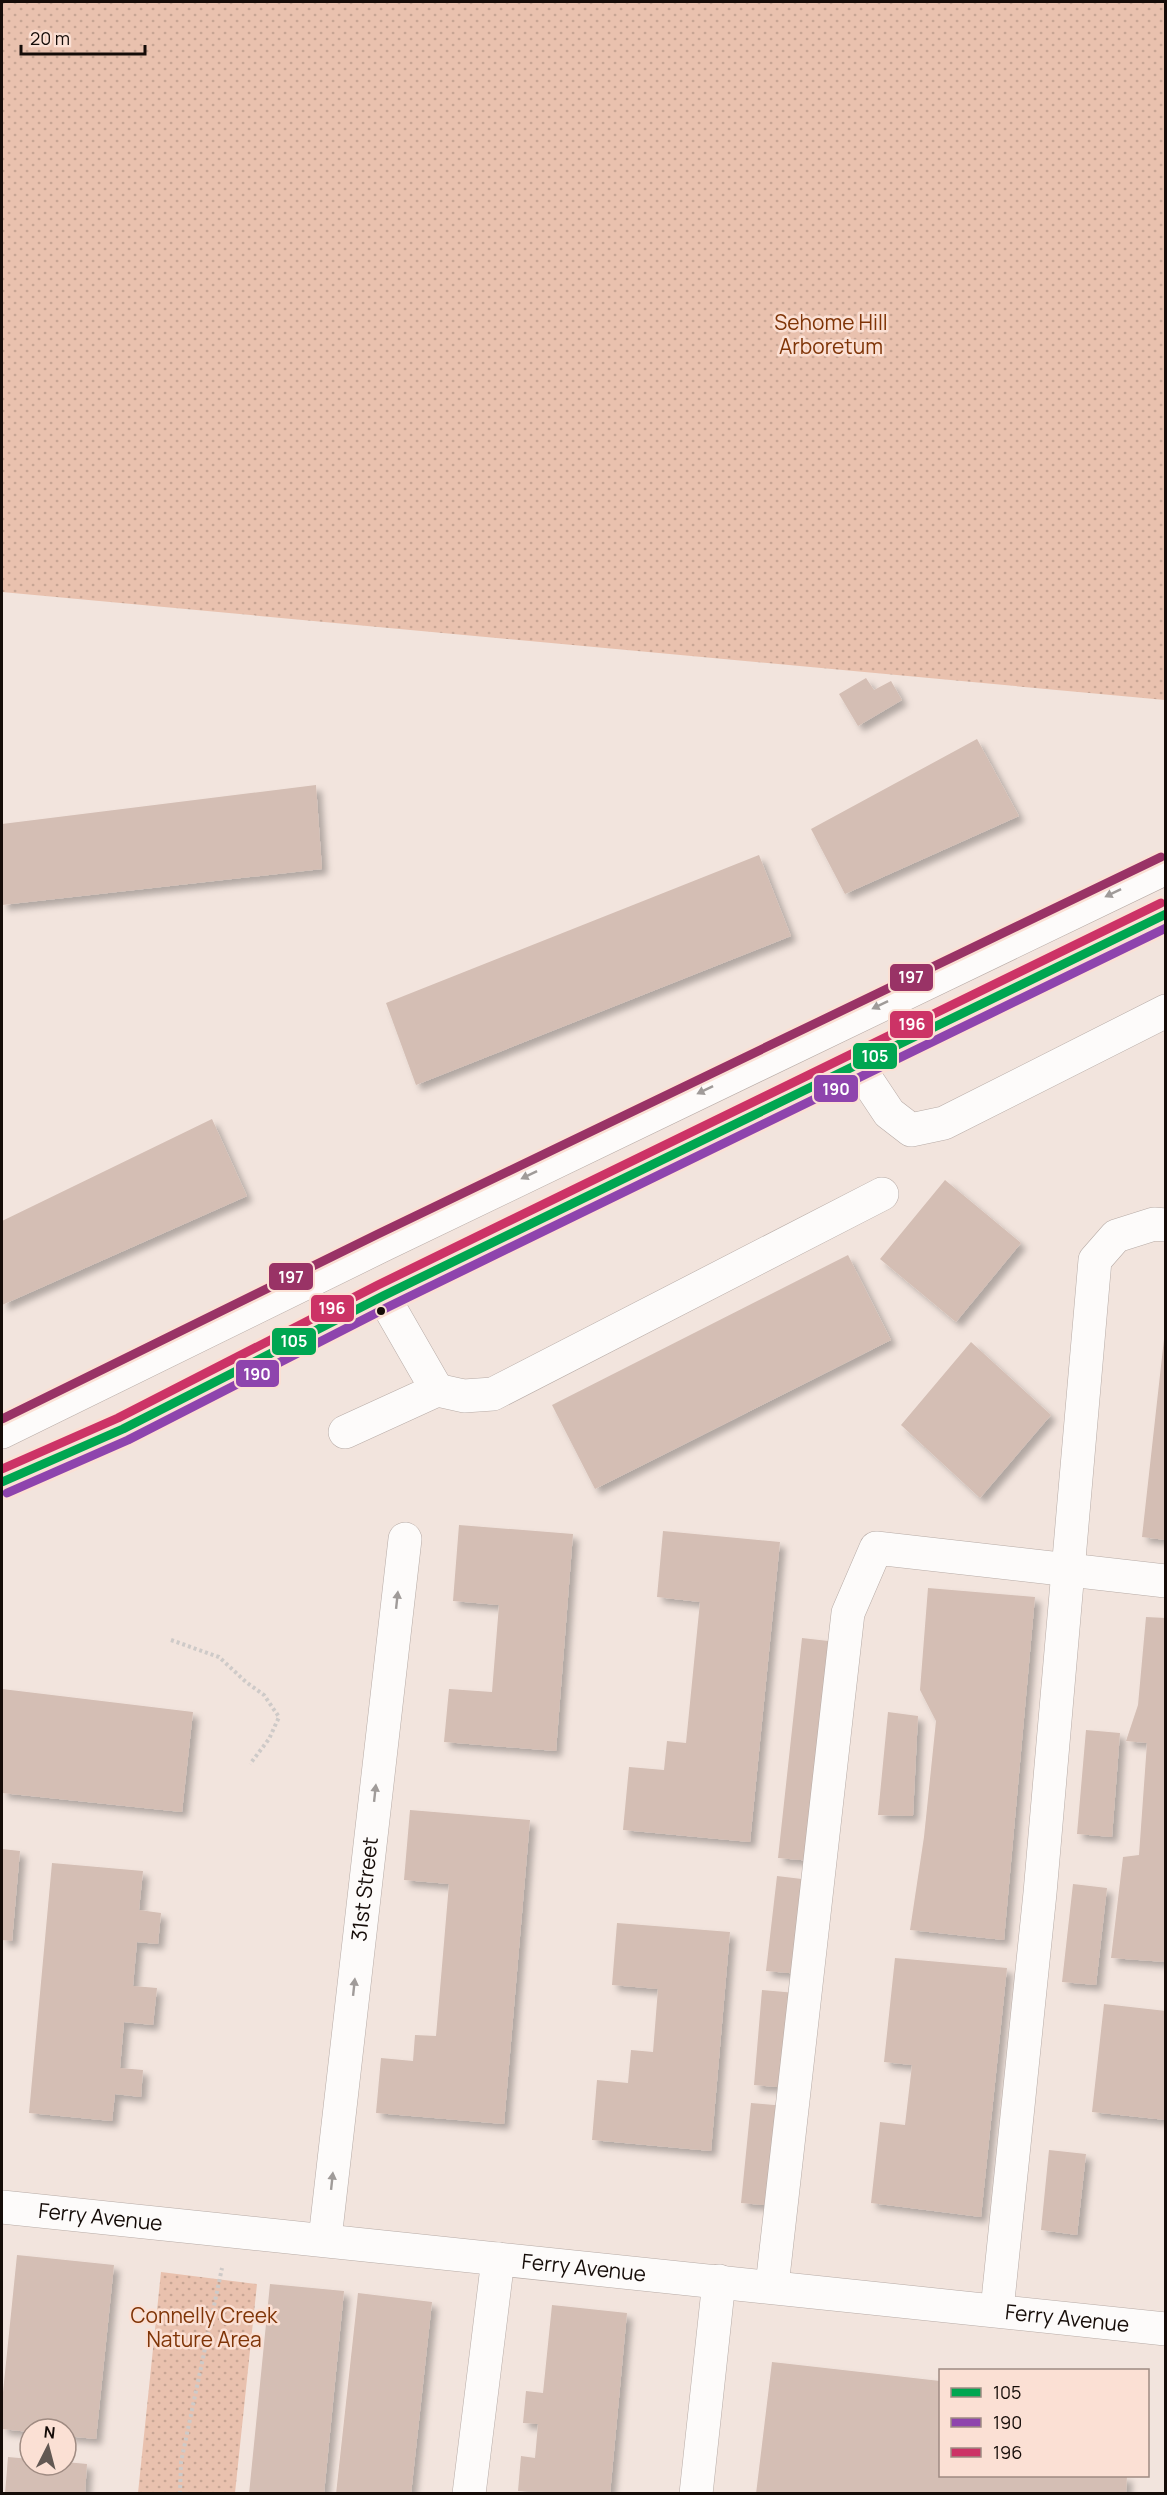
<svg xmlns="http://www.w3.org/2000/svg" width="1167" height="2495" viewBox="0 0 1167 2495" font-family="Manrope,sans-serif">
<defs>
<pattern id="park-dots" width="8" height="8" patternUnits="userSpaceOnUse" patternTransform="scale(1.5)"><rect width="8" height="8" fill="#e9c1ae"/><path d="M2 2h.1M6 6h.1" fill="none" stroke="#c7a594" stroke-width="1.8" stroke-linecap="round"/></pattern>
<filter id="shadow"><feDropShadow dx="5.5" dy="5.5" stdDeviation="3" flood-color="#0004"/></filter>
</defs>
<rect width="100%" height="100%" fill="#f2e4dd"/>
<path fill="url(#park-dots)" d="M2 2H1165V700L2 592Z
M161 2272 257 2284 235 2493H138Z"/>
<path fill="#d4beb4" filter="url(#shadow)" d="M866 678 874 690 891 681 902 700 858 726 839 694Z
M977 739 1019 816 845 894 811 829Z
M316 785 322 869 2 905V824Z
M759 855 791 936 416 1085 386 1003Z
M212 1119 247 1196 2 1305V1221Z
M945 1180 1021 1243 956 1322 880 1259Z
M848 1255 891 1340 595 1489 552 1405Z
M1164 1339H1166V1540L1142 1537Z
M971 1342 1051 1415 980 1498 901 1425Z
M459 1525 573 1534 556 1751 444 1742 449 1689 492 1692 499 1605 453 1601Z
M663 1531 780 1542 750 1842 623 1830 629 1767 664 1770 667 1741 686 1743 700 1602 657 1597Z
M928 1588 1035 1597 1004 1940 910 1930 924 1837 936 1721 920 1690Z
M1146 1617 1166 1618V1962L1111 1958 1123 1857 1139 1855 1147 1743 1126 1741 1138 1705Z
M802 1638 837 1642 812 1861 778 1858Z
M2 1689 193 1712 182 1812 2 1793Z
M888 1712 918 1716 913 1816 878 1815Z
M1086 1730 1120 1733 1112 1837 1077 1834Z
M410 1810 530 1820 504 2124 376 2113 381 2058 413 2061 415 2035 436 2036 449 1884 404 1880Z
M2 1849 20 1851 12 1941 2 1940Z
M52 1863 143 1871 139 1910 161 1913 158 1944 137 1942 133 1986 157 1988 153 2025 124 2022 120 2068 143 2070 141 2097 115 2094 112 2121 29 2113Z
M777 1876 810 1880 800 1974 766 1971Z
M1073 1884 1107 1888 1096 1985 1062 1982Z
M617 1923 730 1932 711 2151 592 2140 597 2080 628 2083 631 2050 653 2052 658 1989 612 1985Z
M895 1958 1007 1968 981 2217 871 2203 880 2122 905 2125 912 2065 884 2062Z
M762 1990 796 1993 788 2088 754 2085Z
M1104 2004 1166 2011V2120L1092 2112Z
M751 2103 786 2106 776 2206 741 2203Z
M1049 2150 1086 2154 1077 2235 1041 2230Z
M17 2255 114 2265 96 2439 66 2436V2429H30V2432L2 2429V2402Z
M270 2284 344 2291 324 2494H249Z
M358 2293 432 2302 411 2494H336Z
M552 2305 627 2313 610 2494 518 2491 521 2456 535 2458 538 2424 523 2423 526 2391 543 2393Z
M772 2362 940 2381V2476H1127L1126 2494H756Z
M8 2457 30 2459V2465H66V2462L87 2464 85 2494H5Z"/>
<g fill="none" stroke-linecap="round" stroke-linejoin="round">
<defs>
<g id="minor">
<path d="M857 1065 889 1113 911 1130 944 1123 1166 1011"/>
<path d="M437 1390 464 1396 493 1394 882 1194"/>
<path d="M345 1432 437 1390 383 1296"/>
<path id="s1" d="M2 2207 1166 2329"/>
<path id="s2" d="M325 2239 405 1539"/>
<path d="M772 2286 848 1613 876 1548 1166 1581"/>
<path d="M997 2310 1040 1893 1095 1260 1116 1236 1154 1224 1166 1225"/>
<path d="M469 2494 498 2259"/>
<path d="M696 2494 719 2281"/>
</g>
<path id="major" d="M2 1432 383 1245 1166 868
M2 1482 123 1429 383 1296 1166 914"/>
</defs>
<use href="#minor" stroke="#b7aba6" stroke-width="34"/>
<use href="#major" stroke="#b7aba6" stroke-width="34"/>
<path stroke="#cecac8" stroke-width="4" stroke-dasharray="3 3" stroke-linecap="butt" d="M171 1640 219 1657 246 1682 264 1695 279 1717 269 1739 250 1764
M180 2494 181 2462 222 2268"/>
<use href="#minor" stroke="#fdfbfa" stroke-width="33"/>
<use href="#major" stroke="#fdfbfa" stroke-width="33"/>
<defs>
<path id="bus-1" d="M2 1482 123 1429 383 1296 1166 914"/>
<path id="bus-2" d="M7 1493 128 1440 388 1307 1166 928"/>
<path id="bus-3" d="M2 1469 118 1418 378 1285 1161 903"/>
<path id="bus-4" d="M2 1419 378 1234 1161 857"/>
</defs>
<use href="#bus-1" stroke="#fbe0d4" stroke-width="14"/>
<use href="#bus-2" stroke="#fbe0d4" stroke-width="14"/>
<use href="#bus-3" stroke="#fbe0d4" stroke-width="14"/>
<use href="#bus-4" stroke="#fbe0d4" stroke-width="14"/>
<use href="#bus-1" stroke="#00a651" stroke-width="9"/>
<use href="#bus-2" stroke="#8e44ad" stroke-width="9"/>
<use href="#bus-3" stroke="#c36" stroke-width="9"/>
<use href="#bus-4" stroke="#936" stroke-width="9"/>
</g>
<defs><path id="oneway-solid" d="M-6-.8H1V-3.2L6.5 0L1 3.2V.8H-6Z" transform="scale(1.5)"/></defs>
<g fill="#a09b99">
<use href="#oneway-solid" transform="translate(1113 893) rotate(154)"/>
<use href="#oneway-solid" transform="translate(880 1005) rotate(154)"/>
<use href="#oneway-solid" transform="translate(705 1090) rotate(154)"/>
<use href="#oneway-solid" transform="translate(529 1175) rotate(154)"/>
<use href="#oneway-solid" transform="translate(397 1600) rotate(-84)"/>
<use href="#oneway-solid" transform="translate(375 1793) rotate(-84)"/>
<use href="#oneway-solid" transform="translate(354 1987) rotate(-84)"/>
<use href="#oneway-solid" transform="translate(332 2181) rotate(-84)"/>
</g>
<circle fill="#150c08" stroke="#fbe0d4" stroke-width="2" cx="381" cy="1311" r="5"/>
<g text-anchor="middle" stroke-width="5" stroke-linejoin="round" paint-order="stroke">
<g font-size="21" fill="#7f3407" stroke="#fbe0d4">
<text x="831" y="330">Sehome Hill<tspan x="831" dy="24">Arboretum</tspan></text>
<text x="204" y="2323">Connelly Creek<tspan x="204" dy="24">Nature Area</tspan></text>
</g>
<g font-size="21" fill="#150c08" stroke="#fbe0d4">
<text dy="7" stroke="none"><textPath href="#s2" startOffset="352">31st Street</textPath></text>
<text dy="7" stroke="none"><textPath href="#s1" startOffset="99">Ferry Avenue</textPath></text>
<text dy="7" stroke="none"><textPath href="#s1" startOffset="585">Ferry Avenue</textPath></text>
<text dy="7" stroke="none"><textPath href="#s1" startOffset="1071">Ferry Avenue</textPath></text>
</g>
</g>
<g stroke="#fbe0d4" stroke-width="2">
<rect x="889" y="963" width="45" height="29" rx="6" fill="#936"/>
<rect x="889" y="1010" width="45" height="29" rx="6" fill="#c36"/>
<rect x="852" y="1042" width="46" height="28" rx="6" fill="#00a651"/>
<rect x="813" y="1074" width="46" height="29" rx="6" fill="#8e44ad"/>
<rect x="268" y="1262" width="46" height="29" rx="6" fill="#936"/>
<rect x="310" y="1294" width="45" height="29" rx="6" fill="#c36"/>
<rect x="271" y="1327" width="46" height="29" rx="6" fill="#00a651"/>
<rect x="235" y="1359" width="45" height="29" rx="6" fill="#8e44ad"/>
</g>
<g font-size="16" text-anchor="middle" font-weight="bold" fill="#fff">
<text x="911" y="983">197</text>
<text x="912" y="1030">196</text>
<text x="875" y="1062">105</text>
<text x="836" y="1095">190</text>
<text x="291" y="1283">197</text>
<text x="332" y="1314">196</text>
<text x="294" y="1347">105</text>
<text x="257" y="1380">190</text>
</g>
<rect width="1167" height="2495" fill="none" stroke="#150c08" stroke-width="6"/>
<rect x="939" y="2369" width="210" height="108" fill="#fbe0d4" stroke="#9f8b82" stroke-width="1.5"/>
<rect x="951" y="2388" width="30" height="9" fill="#00a651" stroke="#9f8b82" stroke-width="1.5"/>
<text x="993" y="2399" font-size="18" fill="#150c08">105</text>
<rect x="951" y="2418" width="30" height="9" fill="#8e44ad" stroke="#9f8b82" stroke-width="1.5"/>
<text x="993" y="2429" font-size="18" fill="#150c08">190</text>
<rect x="951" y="2448" width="30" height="9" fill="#cc3366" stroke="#9f8b82" stroke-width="1.5"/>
<text x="993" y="2459" font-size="18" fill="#150c08">196</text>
<g transform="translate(48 2447) rotate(6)"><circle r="28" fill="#fbe0d4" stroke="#9f8b82" stroke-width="1.5"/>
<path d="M0-4.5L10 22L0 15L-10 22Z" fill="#625853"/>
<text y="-9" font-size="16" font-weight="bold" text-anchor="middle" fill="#150c08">N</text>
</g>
<path d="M21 45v9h124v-9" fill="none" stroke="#150c08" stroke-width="3"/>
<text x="30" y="45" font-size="18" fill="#150c08" stroke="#fbe0d4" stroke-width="4.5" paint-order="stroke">20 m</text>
</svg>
